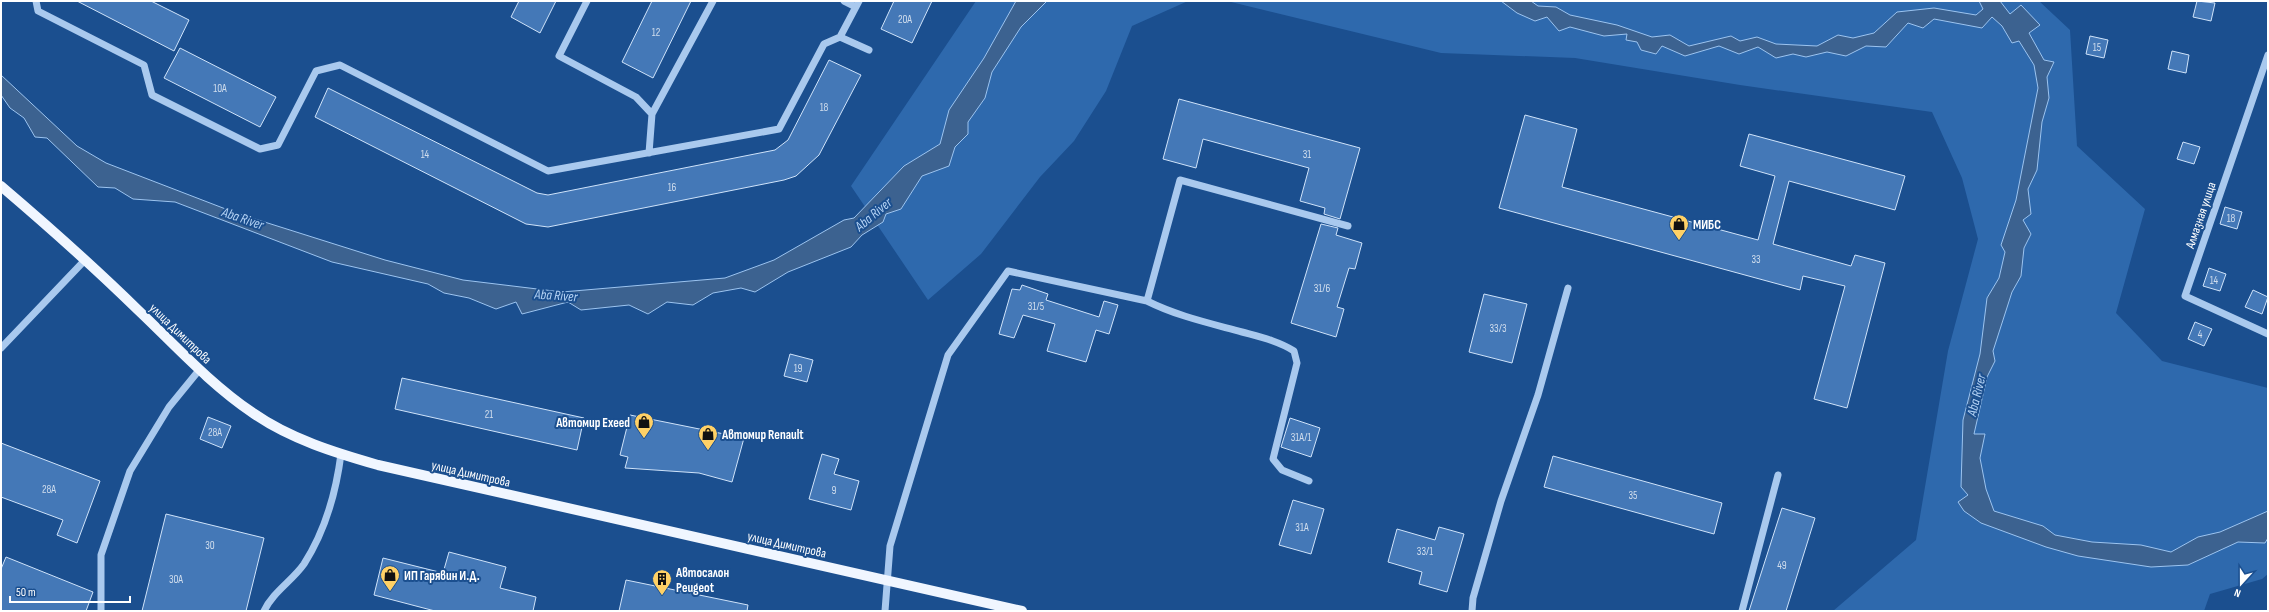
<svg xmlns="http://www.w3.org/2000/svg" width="2269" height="612" viewBox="0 0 2269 612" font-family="'Sofia Sans Condensed',sans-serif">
<rect width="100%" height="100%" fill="#1b4f8f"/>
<path fill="#2e69ad" d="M976 1H1188L1132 26 1106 91 1074 141 1040 177 981 254 928 300 851 186Z
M1227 1H2039L2070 30 2077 146 2145 209 2116 313 2162 361 2268 388V574L2262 579 2210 594 2204 611H1833L1916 540 1948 351 1978 239 1962 178 1932 112 1740 85 1575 58 1441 53Z"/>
<path fill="#3c6290" stroke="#9cc4f0" d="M1016 1H1047L1021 27 992 72 985 98 968 122V134L955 147 949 166 922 176 901 209 886 214 883 222 862 235 851 247 788 272 755 292 741 288 713 293 693 305 667 302 648 314 629 305 581 310 568 302 522 314 516 302 496 309 469 298 444 293 428 284 332 262 175 202 133 199 115 188 98 187 47 138 35 137 24 118 10 108 1 95V75L77 146 106 163 236 213 385 260 463 280 562 292 725 278 774 260 844 220 854 218 904 166 940 144 949 110 984 58Z
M1501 1H1531L1538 6 1556 7 1570 15 1617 25 1652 37 1670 35 1689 46 1731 36 1740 41 1757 37 1776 44 1817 46 1838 35 1853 38 1874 33 1897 12 1934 8 1976 15 1983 9 1979 1H2000L2010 14 2021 5 2040 25 2029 33 2044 60 2054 62 2047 77 2049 98 2042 122 2037 170 2028 189 2031 214 2023 220 2031 234 2024 248 2021 276 2012 292 1993 351 1995 361 1987 377 1974 434H1985L1980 458 1986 489 1994 511 2043 526 2055 535 2092 542 2141 545 2171 552 2198 537 2220 532 2268 511V538L2265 543 2238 542 2188 565 2151 567 2078 556 2046 547 1981 523 1964 511 1958 502 1968 495 1961 487 1963 420 1980 354 1987 298 1999 278 2005 252 2001 245 2016 200 2038 88 2034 65 2019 41 2012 43 2002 26 1992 17 1982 28 1934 19 1923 28 1908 23 1886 47 1866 46 1846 56 1827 52 1806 57 1793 54 1776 58 1758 47 1739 54 1719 46 1685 56 1662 46 1656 54 1641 50 1637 42 1626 40 1627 34 1604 36 1570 27 1559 31 1547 17 1535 21 1517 13Z"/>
<path fill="#4478b7" stroke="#cfe3fa" d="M77 1H151L189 20 174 51Z
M519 1H556L540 33 511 17Z
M652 1H691L653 78 622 62Z
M894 1H932L912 43 881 29Z
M2197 1 2215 3 2211 21 2193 17Z
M2090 36 2108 40 2104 58 2086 54Z
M180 48 276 97 260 127 164 78Z
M2172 51 2189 55 2186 73 2168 69Z
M829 60 861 75 819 155 796 176 784 180 548 227 526 224 315 117 328 88 537 193 548 195 775 150 788 140Z
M1179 99 1360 148 1340 219 1324 214 1325 208 1300 201 1309 168 1203 139 1196 168 1163 159Z
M1525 115 1577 129 1562 187 1758 240 1775 176 1740 166 1749 134 1905 176 1895 210 1789 181 1773 244 1851 266 1855 255 1885 263 1847 408 1814 399 1845 286 1803 276 1800 290 1499 208Z
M2183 142 2200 147 2194 164 2177 159Z
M2225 207 2242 212 2237 229 2220 224Z
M1321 224 1338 228 1336 235 1362 243 1355 269 1349 268 1337 307 1344 309 1336 337 1291 323Z
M2209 268 2226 274 2220 291 2203 286Z
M1022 285 1048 294 1046 300 1099 317 1104 301 1118 305 1109 334 1096 330 1086 362 1047 351 1055 324 1023 315 1014 338 999 334 1012 289 1020 290Z
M2253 290 2268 297 2262 314 2245 307Z
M1484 294 1527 304 1512 363 1469 352Z
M2195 322 2212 329 2204 346 2188 339Z
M790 354 813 360 807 382 784 376Z
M402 378 584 418 577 450 395 409Z
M630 415 744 438 732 482 699 473 625 468 628 457 620 455Z
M208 417 231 426 222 448 200 439Z
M1290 418 1320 428 1311 457 1281 447Z
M1 443 100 481 77 543 57 535 63 520 1 497Z
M822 454 839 459 834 474 859 481 851 510 809 499Z
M1553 456 1722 503 1714 534 1544 487Z
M1293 500 1324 509 1311 554 1279 545Z
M1782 508 1815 518 1786 611H1749Z
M166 514 264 538 246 611H142Z
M1439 527 1464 534 1447 592 1419 584 1422 572 1388 562 1397 529 1435 540Z
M449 552 506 567 500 588 536 597 533 611H435L374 595 383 558 443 573Z
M6 557 93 592 86 611H1V569Z
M626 580 748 605 747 611H619Z"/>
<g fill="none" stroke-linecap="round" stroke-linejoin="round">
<path stroke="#a9c9ee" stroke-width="7" d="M36 1 38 11 144 65 152 95 260 149 278 145 316 71 340 65 548 171 779 129 824 44 840 37 869 50
M587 1 559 56 636 97 652 114
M844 1 856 7
M840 37 859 1
M2268 55 2185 296 2268 334
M649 153 652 114 713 1
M1147 301C1177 316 1209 323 1242 332 1260 337 1278 341 1294 351L1297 363 1273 459 1282 470 1309 481
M1 348 85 260
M101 611V555L130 471 169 407 200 369
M264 611C273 592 292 581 304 564 325 531 336 493 341 454
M885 611 890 546 948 355 1008 271 1147 301 1180 180 1348 226
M1472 611 1473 598 1501 501 1538 395 1568 288
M1742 611 1778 475"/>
<path stroke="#f0f6ff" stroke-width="10" d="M1 186C48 226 94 267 138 310 175 345 210 384 253 413 290 439 336 453 378 465L1022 611"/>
</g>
<defs>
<symbol id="shop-pin" viewBox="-11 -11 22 30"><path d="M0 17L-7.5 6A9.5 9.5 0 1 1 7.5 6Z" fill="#ffd166" stroke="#1b4f8f"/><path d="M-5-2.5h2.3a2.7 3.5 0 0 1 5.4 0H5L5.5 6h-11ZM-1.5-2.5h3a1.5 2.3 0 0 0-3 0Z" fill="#111"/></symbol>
<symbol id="building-pin" viewBox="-11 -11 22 30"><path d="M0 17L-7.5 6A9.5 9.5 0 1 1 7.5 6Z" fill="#ffd166" stroke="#1b4f8f"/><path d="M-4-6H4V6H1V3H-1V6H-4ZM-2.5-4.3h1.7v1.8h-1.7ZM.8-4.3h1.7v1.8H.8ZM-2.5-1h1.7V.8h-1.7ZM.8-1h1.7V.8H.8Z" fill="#111"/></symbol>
</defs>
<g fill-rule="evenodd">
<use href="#shop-pin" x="1668" y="213" width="22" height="30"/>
<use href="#shop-pin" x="633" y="411" width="22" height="30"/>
<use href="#shop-pin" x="697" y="423" width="22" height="30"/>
<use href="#shop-pin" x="379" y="564" width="22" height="30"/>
<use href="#building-pin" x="651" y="568" width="22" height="30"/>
</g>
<g text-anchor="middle" stroke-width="4" stroke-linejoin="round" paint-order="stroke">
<g font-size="11" fill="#d0dded">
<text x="905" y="23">20А</text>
<text x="656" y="36">12</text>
<text x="2097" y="51">15</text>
<text x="220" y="92">10А</text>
<text x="824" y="111">18</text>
<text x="425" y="158">14</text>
<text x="1307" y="158">31</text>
<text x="672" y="191">16</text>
<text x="2231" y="222">18</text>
<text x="1756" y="263">33</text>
<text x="2214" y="284">14</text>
<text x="1322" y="292">31/6</text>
<text x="1036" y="310">31/5</text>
<text x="1498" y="332">33/3</text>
<text x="2200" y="338">4</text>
<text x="798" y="372">19</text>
<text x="489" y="418">21</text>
<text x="215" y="436">28А</text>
<text x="1301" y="441">31А/1</text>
<text x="49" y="493">28А</text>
<text x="834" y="494">9</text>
<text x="1633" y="499">35</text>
<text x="1302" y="531">31А</text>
<text x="210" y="549">30</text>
<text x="1425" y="555">33/1</text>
<text x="1782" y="569">49</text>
<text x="176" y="583">30А</text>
</g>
<g font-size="13" fill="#fff" stroke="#1b4f8f">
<text transform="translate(2200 215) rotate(-71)" y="5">Алмазная улица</text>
<text transform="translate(181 333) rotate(44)" y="5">улица Димитрова</text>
<text transform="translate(471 473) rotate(13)" y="5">улица Димитрова</text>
<text transform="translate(787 544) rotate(13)" y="5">улица Димитрова</text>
</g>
<g font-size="13" font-weight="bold" fill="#fff" stroke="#1b4f8f" text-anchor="start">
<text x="1693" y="229">МИБС</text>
<text x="630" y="427" text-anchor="end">Автомир Exeed</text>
<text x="722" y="439">Автомир Renault</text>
<text x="676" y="577">Автосалон<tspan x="676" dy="15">Peugeot</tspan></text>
<text x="404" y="580">ИП Гарявин И.Д.</text>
</g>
<g font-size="14" font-style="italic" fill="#b5d3f5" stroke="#1b4f8f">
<text transform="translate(873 214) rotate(-40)" y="5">Aba River</text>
<text transform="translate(243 218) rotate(19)" y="5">Aba River</text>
<text transform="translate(556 295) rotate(4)" y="5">Aba River</text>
<text transform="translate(1976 395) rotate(-76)" y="5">Aba River</text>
</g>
</g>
<rect width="2269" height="612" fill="none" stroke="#ffffff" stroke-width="4"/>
<g transform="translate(2241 584) rotate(201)" stroke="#1b4f8f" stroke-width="3" paint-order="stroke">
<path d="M0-3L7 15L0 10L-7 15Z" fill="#ffffff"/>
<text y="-6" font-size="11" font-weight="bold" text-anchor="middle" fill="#ffffff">N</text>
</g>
<path d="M10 596v6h120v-6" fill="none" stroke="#ffffff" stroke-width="2"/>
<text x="16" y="596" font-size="12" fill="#ffffff" stroke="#1b4f8f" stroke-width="3" paint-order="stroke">50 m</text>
</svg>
